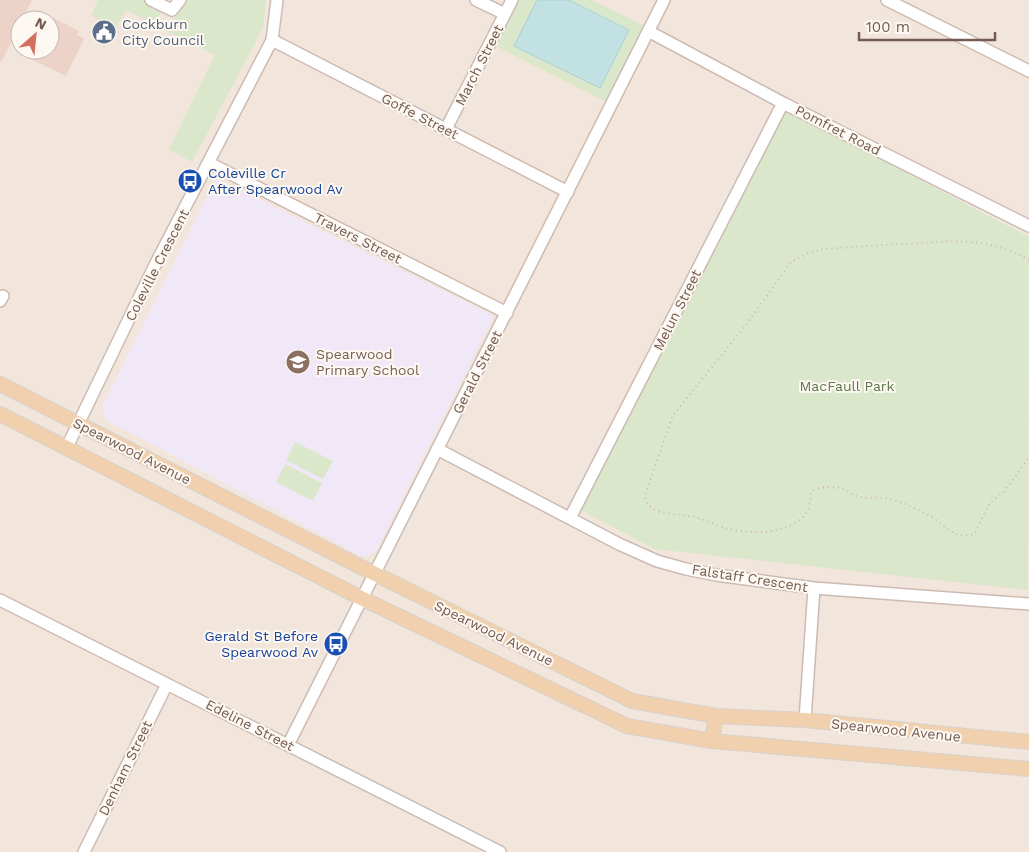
<svg xmlns="http://www.w3.org/2000/svg" width="1029" height="852" viewBox="0 0 1029 852" font-family="'Work Sans',sans-serif">
<rect width="100%" height="100%" fill="#fbf3ec"/>
<path fill="#f2e5db" fill-rule="evenodd" d="M0 0H1029V852H0ZM20 20H50V50H20Z"/>
<path fill="#f0e8f7" d="M216 178 494 316 376 552 363 557 106 420 102 407Z"/>
<path fill="#dae7cb" d="M98 0H148L162 11 153 24 126 10 116 28 91 16Z
M183 0H266L263 28 192 162 169 149 215 55 167 31Z
M516 0H592L647 27 608 103 493 45Z
M784 108 1029 237 1028 590 655 549 580 510Z
M295 442 333 461 323 479 286 460Z
M285 464 322 483 313 501 276 482Z"/>
<path fill="#c2e1e3" stroke="#aad1d3" d="M537 0H569L629 30 600 88 514 46Z"/>
<path fill="#edd2c7" d="M0 0H32L22 20H20V25L2 61H0Z
M37 10 79 31 77 35 84 39 66 76 20 54 22 50H50V20H32Z"/>
<g fill="none" stroke-linecap="round" stroke-linejoin="round">
<defs>
<path id="minor" d="M151 0 172 10 180 0
M476 0 505 14
M887 0 1029 71
M648 31 783 103 1029 226
M272 40 568 192
M446 129 512 0
M209 163 507 313
M0 301 3 296
M67 447 156 263 272 40 277 0
M437 449 619 544 657 561 686 569 716 575 814 588 1029 604
M570 518 783 103
M0 600 500 852
M805 720 814 588
M288 745 664 0
M84 852 167 684"/>
<path id="major" d="M0 384 361 567 632 701 716 716 805 720 1029 742
M0 414 363 599 627 726 712 741 1029 769
M712 741 716 716"/>
</defs>
<use href="#minor" stroke="#ccbbb3" stroke-width="14"/>
<use href="#major" stroke="#d8d1ce" stroke-width="16"/>
<path stroke="#d2b5aa" stroke-width="2" stroke-dasharray="1 4" stroke-linecap="butt" d="M1029 260C988 236 950 241 905 244 878 245 851 247 824 249L809 253 791 262 746 325 673 415 646 492 645 499C652 516 674 513 689 516 701 518 713 524 725 528 750 534 781 535 802 518 811 510 809 501 812 491 820 486 834 486 843 489 847 490 851 495 856 496 865 499 874 497 883 498 898 499 914 508 927 514 942 522 954 541 974 534L990 503 1003 492 1016 476 1029 457"/>
<use href="#minor" stroke="#fff" stroke-width="11"/>
<use href="#major" stroke="#f1d0ad" stroke-width="14"/>
</g>
<defs>
<symbol id="civic-disc" viewBox="-11 -11 22 22"><circle r="9.5" fill="#5c6f8a" stroke="#fdf8f2"/><path d="M-.6-6.5H3V-4.5H.6V-3L4-1V1h2V6H-6V1h2V-1L-.6-3ZM-1.2 2.5V6h2.4V2.5Z" fill="#fff"/></symbol>
<symbol id="bus-disc" viewBox="-11 -11 22 22"><circle r="9.5" fill="#1a4fb4" stroke="#fdf8f2"/><path d="M-5-6H5V4H4V6H2V4H-2V6H-4V4H-5ZM-3.5-4V0h7V-4ZM-3.5 1.2v1.5H-2V1.2ZM2 1.2v1.5H3.5V1.2Z" fill="#fff"/></symbol>
<symbol id="school-disc" viewBox="-11 -11 22 22"><circle r="9.5" fill="#8d6e63" stroke="#fdf8f2"/><path d="M0-5L7-2L0 1L-7-2ZM-4 1L0 2.5L4 1V4Q0 6-4 4Z" fill="#fff"/></symbol>
</defs>
<g fill-rule="evenodd">
<use href="#civic-disc" x="90" y="18" width="28" height="28"/>
<use href="#bus-disc" x="176" y="167" width="28" height="28"/>
<use href="#school-disc" x="284" y="348" width="28" height="28"/>
<use href="#bus-disc" x="322" y="630" width="28" height="28"/>
</g>
<g text-anchor="middle" stroke-width="4" stroke-linejoin="round" paint-order="stroke">
<g font-size="14" fill="#4e5e75" stroke="#fdf8f2" text-anchor="start">
<text x="122" y="29">Cockburn<tspan x="122" dy="16">City Council</tspan></text>
</g>
<g font-size="14" fill="#745a51" stroke="#fdf8f2">
<text transform="translate(479 65) rotate(-63)" y="5">March Street</text>
<text transform="translate(420 116) rotate(27)" y="5">Goffe Street</text>
<text transform="translate(838 130) rotate(27)" y="5">Pomfret Road</text>
<text transform="translate(358 238) rotate(27)" y="5">Travers Street</text>
<text transform="translate(157 265) rotate(-63)" y="5">Coleville Crescent</text>
<text transform="translate(677 310) rotate(-63)" y="5">Melun Street</text>
<text transform="translate(477 372) rotate(-63)" y="5">Gerald Street</text>
<text transform="translate(132 451) rotate(27)" y="5">Spearwood Avenue</text>
<text transform="translate(750 578) rotate(9)" y="5">Falstaff Crescent</text>
<text transform="translate(494 633) rotate(26)" y="5">Spearwood Avenue</text>
<text transform="translate(250 725) rotate(27)" y="5">Edeline Street</text>
<text transform="translate(896 730) rotate(6)" y="5">Spearwood Avenue</text>
<text transform="translate(125 768) rotate(-64)" y="5">Denham Street</text>
</g>
<g font-size="14" fill="#164399" stroke="#fdf8f2" text-anchor="start">
<text x="208" y="178">Coleville Cr<tspan x="208" dy="16">After Spearwood Av</tspan></text>
<text x="318" y="641" text-anchor="end">Gerald St Before<tspan x="318" dy="16">Spearwood Av</tspan></text>
</g>
<g font-size="14" fill="#785e54" stroke="#fdf8f2" text-anchor="start">
<text x="316" y="359">Spearwood<tspan x="316" dy="16">Primary School</tspan></text>
</g>
<g font-size="14" fill="#5d784b" stroke="#fdf8f2">
<text x="847" y="391">MacFaull Park</text>
</g>
</g>
<g transform="translate(35 35) rotate(27)"><circle r="24" fill="#fdf8f2" stroke="#c6b9b2"/>
<path d="M0-4L9 19L0 12L-9 19Z" fill="#d56e60"/>
<text y="-8" font-size="14" font-weight="bold" text-anchor="middle" fill="#745a51">N</text>
</g>
<path d="M859 32v8h136v-8" fill="none" stroke="#745a51" stroke-width="2.5"/>
<text x="866" y="32" font-size="15" fill="#745a51" stroke="#fdf8f2" stroke-width="4" paint-order="stroke">100 m</text>
</svg>
